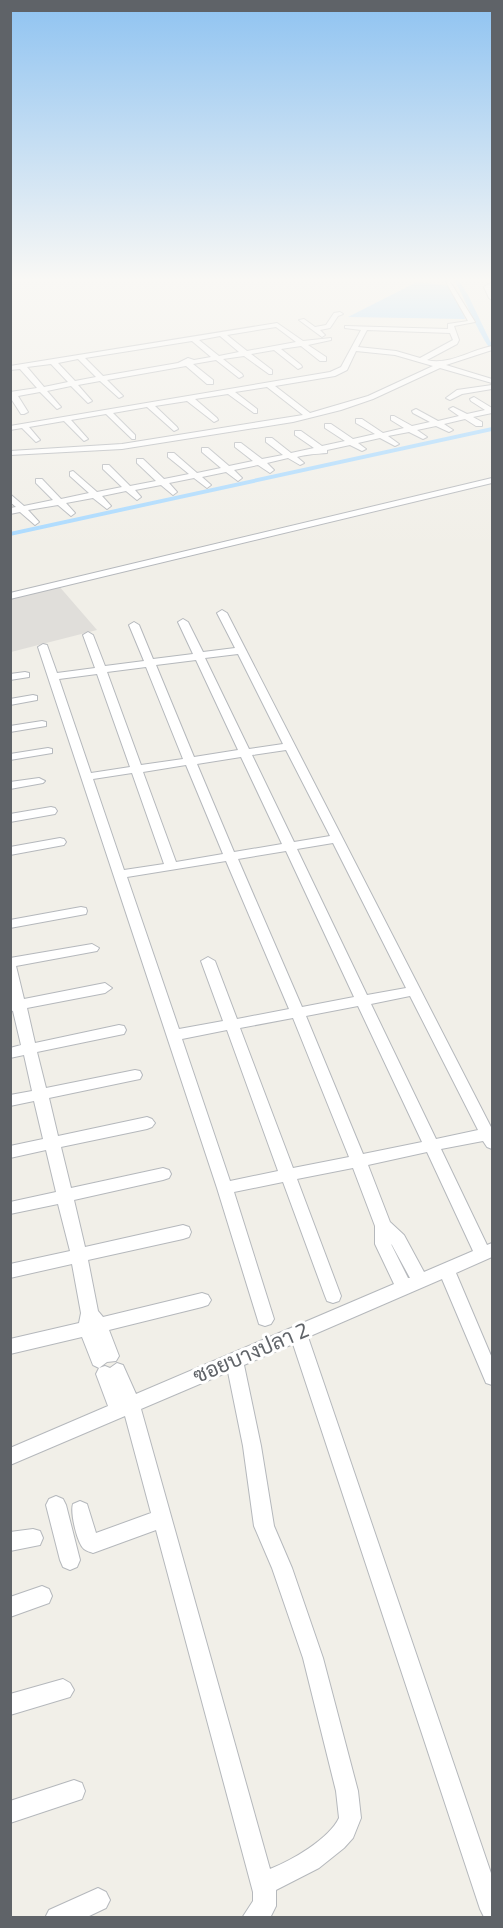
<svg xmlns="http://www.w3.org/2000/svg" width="503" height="1928" viewBox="0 0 503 1928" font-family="'Exo 2',Sarabun,sans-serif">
<rect width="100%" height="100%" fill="#f1efe8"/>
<path fill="#e0deda" d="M58 585 97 630 11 652 10 596Z"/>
<path fill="#aadaff" d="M417 282 450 286 458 298 465 319 348 317Z"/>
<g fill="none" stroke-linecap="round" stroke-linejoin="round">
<path fill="#aadaff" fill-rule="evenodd" d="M453 278H457L468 295 492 345V350L490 349C475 327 466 300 453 278Z
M492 427V431L10 536V532Z"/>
<defs>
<path id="minor" d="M449 280 475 322 454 326 459 340 457 344 427 360C447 366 471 350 492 346V350L446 365 492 379V383L440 368 373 399 341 410 293 422 122 449 10 455V451L122 444 303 415 267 387 235 392 257 409V413H254L228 394 195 399 217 418 218 420 214 422 187 401 155 406 177 427 178 429 174 431 147 407 113 413 135 435V439H132L106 414 71 420 88 439 84 441 64 421 29 427 40 440 36 442 22 428 10 430V426L330 372 341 367 361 330 345 328V326L448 329V324L468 321 446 282ZM367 330 450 333 453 340 420 358 396 351 358 347ZM356 351 395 355 433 366 368 396 310 413 275 386 335 376 347 370Z
M492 282V300L489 298 484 287Z
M340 312 343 314 338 316 330 328 320 330 325 335 322 337 299 320 304 319 315 327 326 325 334 313Z
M277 323 303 341 331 338V340L308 345 326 357V361H320L301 346 281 349 301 365 302 367 298 369 274 350 251 354 272 370V374H269L244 356 223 359 242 374 243 376 239 378 216 360 193 364 213 380V384H207L186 366 107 380 123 396 119 398 100 381 78 385 92 401 88 403 71 386 47 391 61 407 57 409 40 392 18 396 28 412 24 414H21L10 397V392L37 388 20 369 10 370V366ZM276 327 296 342 247 351 227 335ZM220 336 239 352 219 356 199 340ZM192 341 211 357 194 360 188 358 178 363 103 376 85 358ZM78 359 96 377 75 381 58 363ZM51 364 68 382 44 387 27 367Z
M492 385V389L462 394 450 400 446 398 457 390Z
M474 397 492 408V413L473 417 482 422V426H476L465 419 444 424 453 430 449 432 436 426 417 430 427 437 423 439 409 432 388 436 399 444 395 446 380 438 358 443 366 449 362 451 350 445 327 450V453C316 454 308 454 297 457L304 463 300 465 288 458 267 463 274 470 270 473 258 465 234 470 242 478 238 481 226 472 202 477 211 485 207 488 194 478 169 483 177 492 173 495 161 485 135 490 141 497 137 500 126 491 102 496 111 506 107 509 93 498 66 503 75 513 71 516 58 505 28 510 39 522 35 525 20 512 10 514V508L16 507 10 502V494L24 506 53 500 36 483V479H42L61 499 89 493 70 476V472L73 471 97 492 122 487 103 469V465H109L130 486 156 481 137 463V459H143L164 479 189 474 168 457V453H174L197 473 221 468 202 452V448H208L229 466 253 461 235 447V443H241L262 459 283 455 266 442V438H272L291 453 314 448 295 435V431H301L322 446 345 441 325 428V424H331L353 439 375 434 356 423V419H362L383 433 404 428 391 420V416H394L412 426 430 422 413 413 412 411 416 409 438 421 459 416 449 409 453 407 467 414 485 410 471 401 470 399Z
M492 478V483L10 599V593Z
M222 610 227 613 492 1129V1149L487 1147 483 1141 441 1149 487 1245 492 1243V1257L456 1273 492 1358V1385L486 1383 442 1279 308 1337 492 1876V1918L484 1917 480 1909 293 1344 244 1365 261 1446 274 1526 292 1568 323 1658 358 1791 361 1818 353 1838 344 1848 319 1868 276 1890V1906L270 1918H242L253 1901V1892L156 1530 93 1553C91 1552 86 1551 84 1549 77 1543 70 1512 73 1504L80 1501 87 1504 96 1533 151 1513 125 1416 10 1465V1448L108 1406 96 1374 99 1368 105 1366 110 1368 117 1363 123 1365 136 1394 394 1284 375 1244V1226L353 1168 297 1179 341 1296 339 1301 333 1303 327 1301 325 1296 283 1182 234 1192 274 1319 271 1324 265 1326 259 1324 217 1188 38 647 43 644 47 645 57 673 95 668 83 635 88 632 93 635 105 666 144 661 129 625 134 622 139 625 153 659 193 654 178 622 183 619 188 622 203 652 235 648 217 613ZM238 654 283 744 249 749 205 658ZM196 660 238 750 194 757 156 665ZM146 667 183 759 141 765 107 672ZM97 674 130 767 91 773 59 679ZM286 750 330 836 294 842 252 755ZM241 757 282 844 234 852 197 764ZM186 765 223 854 176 862 143 772ZM132 773 164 864 124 870 93 779ZM333 843 406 988 367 995 297 849ZM286 851 354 997 302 1007 238 859ZM226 861 289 1009 237 1019 215 961 208 957 201 961 223 1021 179 1029 127 877ZM410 996 478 1130 436 1139 371 1004ZM358 1006 422 1142 363 1154 306 1016ZM293 1018 349 1157 293 1168 240 1028ZM227 1030 278 1171 230 1181 182 1039ZM427 1152 473 1251 424 1272 404 1235 390 1222 368 1165ZM391 1244 392 1245 410 1278H408ZM228 1372 243 1446 254 1526 272 1568 303 1658 336 1791 339 1818C329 1839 291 1861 270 1869L141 1409Z
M25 672 29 673V677L10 680V674Z
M33 695 37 696V700L10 705V699Z
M42 721 46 722V726L10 732V726Z
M48 748 52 749V753L10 760V754Z
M39 778 45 781 43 783 10 789V782Z
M51 807 55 808 57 811 55 814 10 822V814Z
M60 838 64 839 66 842 64 845 10 855V847Z
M81 907 86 908 87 911 86 914 10 928V920Z
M92 944 99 948 97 951 16 966 24 999 105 983 112 988 105 993 27 1008 35 1043 119 1025 124 1026 126 1030 124 1034 119 1035 37 1052 46 1088 135 1070 140 1071 142 1075 140 1079 135 1080 49 1098 58 1136 147 1117 152 1119 155 1123 152 1127 147 1129 61 1147 71 1188 163 1168 169 1170 171 1174 169 1178 163 1180 74 1200 85 1247 183 1225 189 1227 191 1232 189 1237 183 1239 88 1260 98 1311 103 1317 202 1293 208 1295 211 1300 208 1305 202 1307 109 1330 119 1356 116 1361 107 1362 99 1368 93 1365 82 1337 10 1354V1339L79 1323 81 1313 72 1264 10 1278V1264L70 1251 58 1204 10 1214V1202L56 1192 46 1150 10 1158V1146L43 1139 34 1101 10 1106V1095L32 1091 24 1055 10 1058V1048L21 1045 13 1011 10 1010V958Z
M56 1496 63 1499 66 1505 80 1560 77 1567 70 1570 63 1567 60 1560 46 1505 49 1499Z
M33 1529 40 1531 43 1538 40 1545 10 1551V1532Z
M42 1586 49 1589 52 1596 49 1603 10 1617V1597Z
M63 1679 70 1683 74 1690 70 1697 10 1715V1694Z
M74 1780 82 1783 85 1791 82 1799 10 1823V1801Z
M98 1888 106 1892 110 1900 106 1908 85 1918H45L49 1910Z"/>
</defs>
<use href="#minor" stroke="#b5b8bc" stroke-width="2"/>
<use href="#minor" fill="#fff" fill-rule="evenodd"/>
</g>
<linearGradient id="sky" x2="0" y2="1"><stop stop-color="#8fc3f1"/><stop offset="0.51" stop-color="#f9f8f5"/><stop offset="1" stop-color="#f9f8f5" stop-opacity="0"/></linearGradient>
<rect width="503" height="548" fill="url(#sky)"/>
<g text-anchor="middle" stroke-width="6" stroke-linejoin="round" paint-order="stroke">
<g font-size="21" fill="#5f6368" stroke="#fff">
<text transform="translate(251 1353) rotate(-23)" y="7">ซอยบางปลา 2</text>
</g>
</g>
<rect width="503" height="1928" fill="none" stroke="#5f6368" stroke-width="24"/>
</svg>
